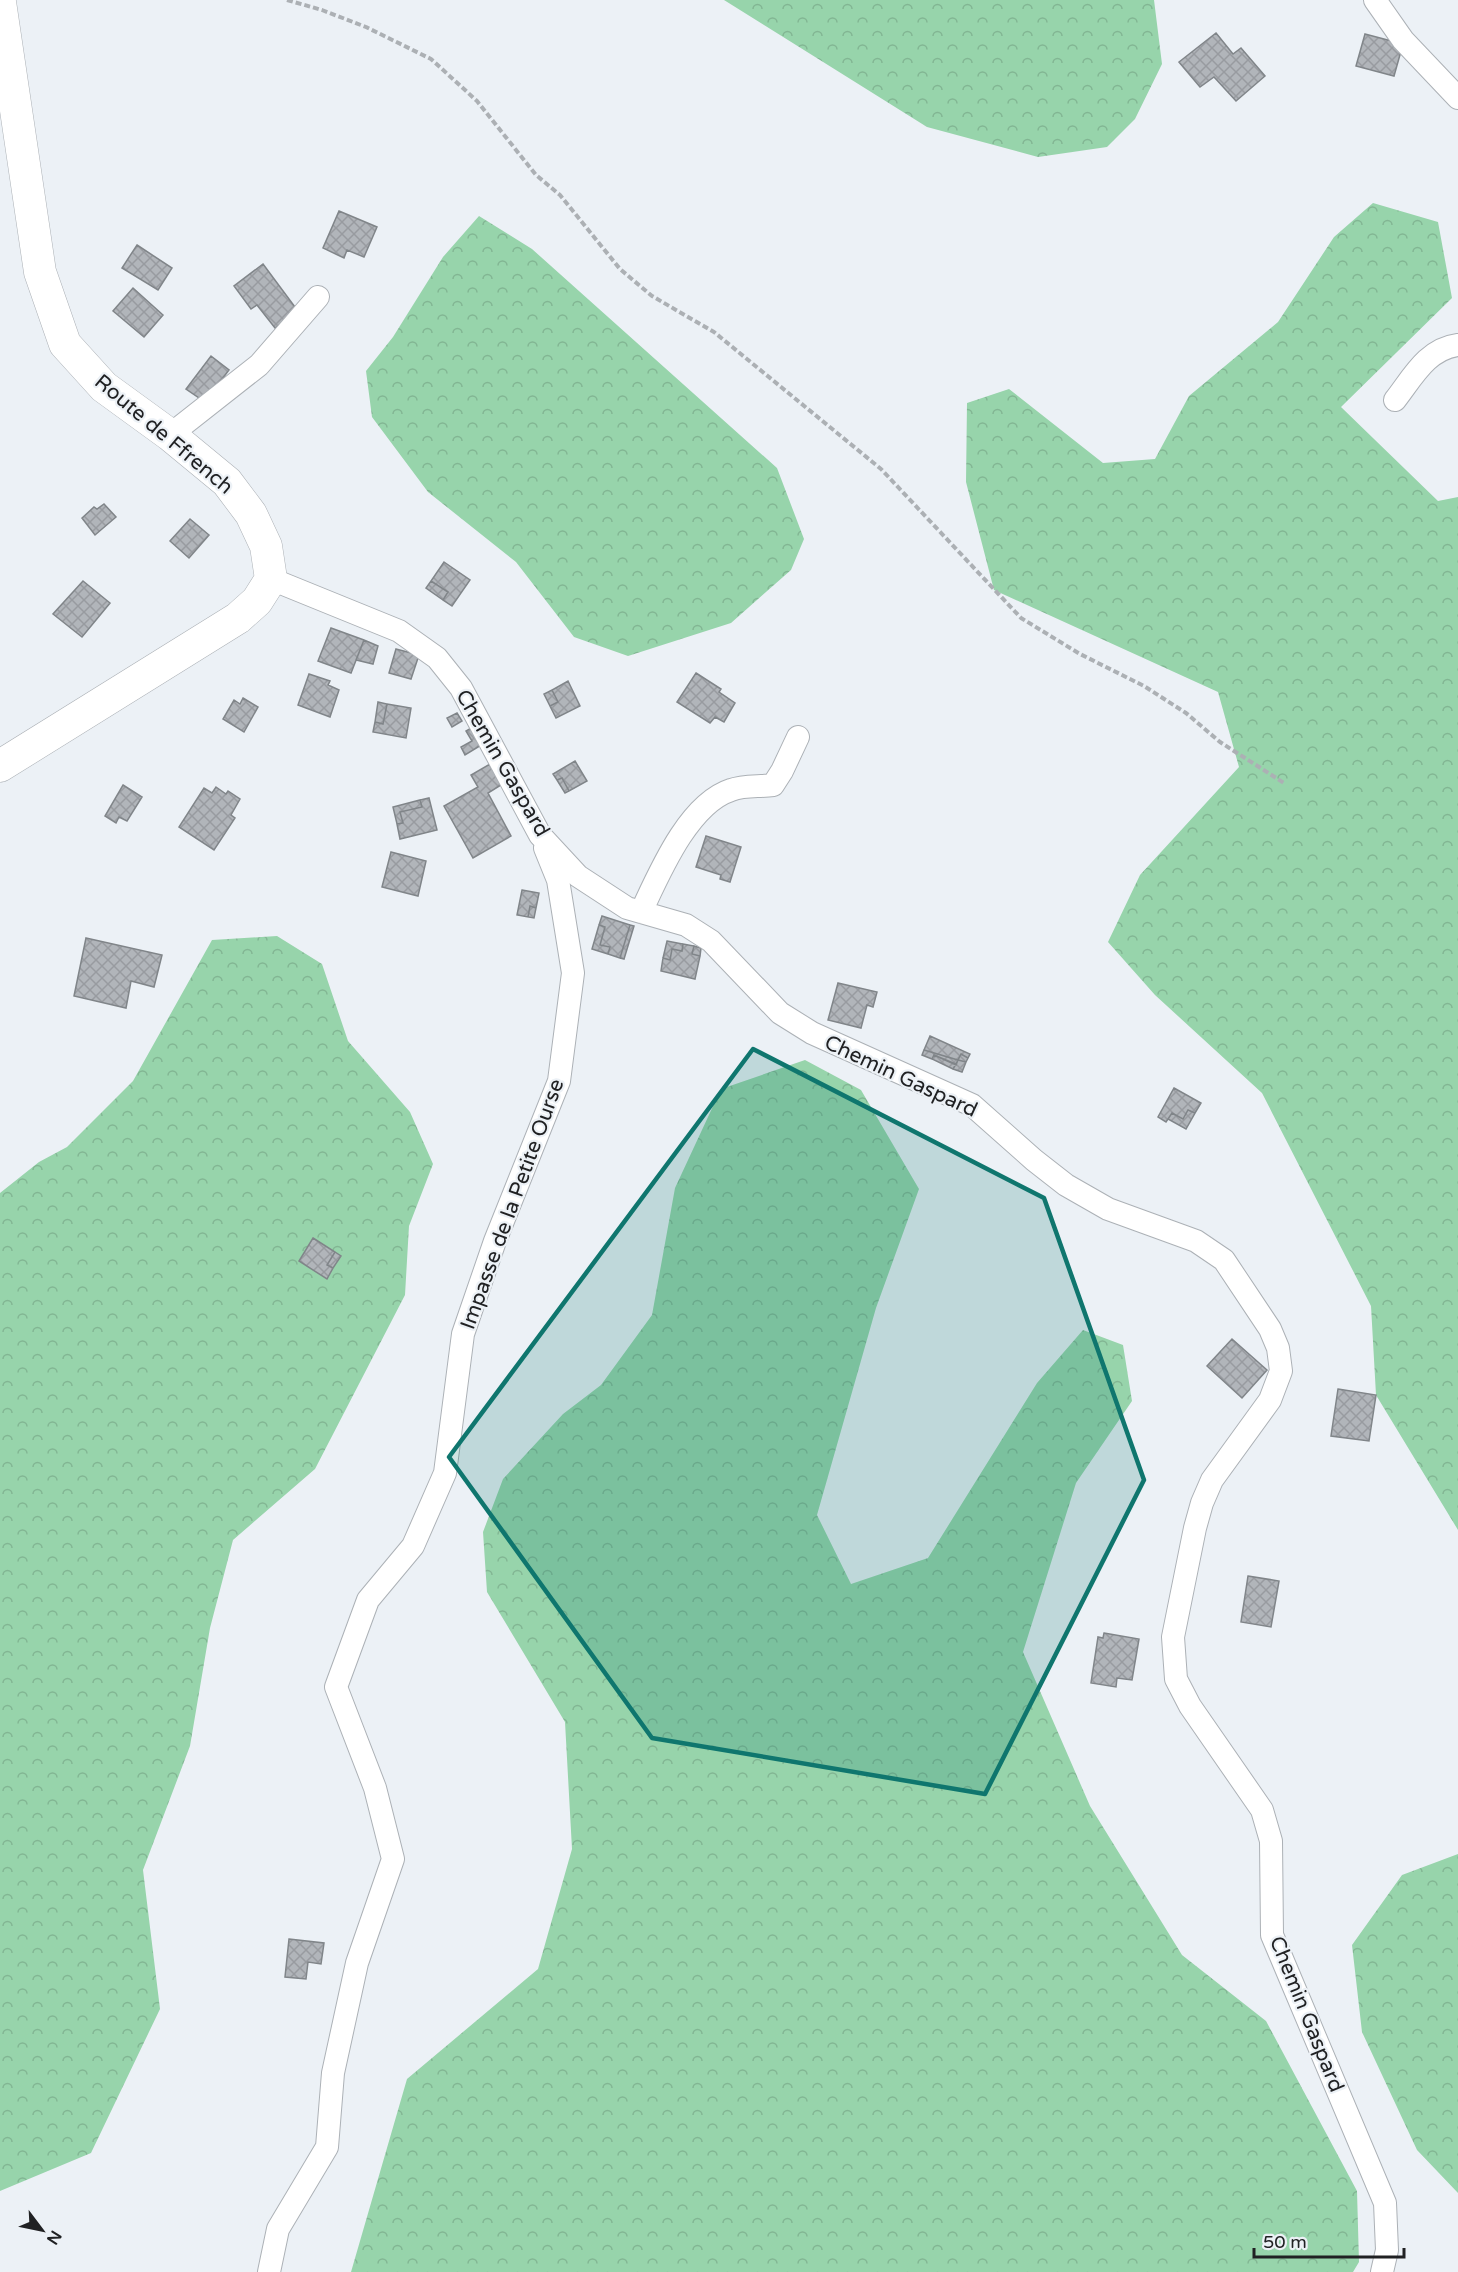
<svg xmlns="http://www.w3.org/2000/svg" width="1458" height="2272" viewBox="0 0 1458 2272" font-family="'Varela Round',sans-serif">
<defs>
<pattern id="forest-crowns" width="20" height="18" patternUnits="userSpaceOnUse" patternTransform="scale(1.5)"><rect width="20" height="18" fill="#97d4ab"/><path d="M2 6a3 3 0 1 1 6 0M12 15a3 3 0 1 1 6 0" fill="none" stroke="#82b693"/></pattern>
<pattern id="building-cross-hatch" width="8" height="8" patternUnits="userSpaceOnUse" patternTransform="scale(1.5)"><rect width="8" height="8" fill="#b1b5ba"/><path d="M0 0l8 8M0 8l8-8" fill="none" stroke="#989ba0"/></pattern>
</defs>
<rect width="100%" height="100%" fill="#ecf1f6"/>
<path fill="url(#forest-crowns)" d="M724 0H1154L1162 64 1135 119 1107 147 1038 157 927 127Z
M1373 203 1438 222 1452 298 1341 407 1438 501 1458 497V1530L1376 1395 1371 1306 1262 1093 1155 995 1108 942 1140 875 1239 767 1218 692 994 590 966 482 967 403 1009 389 1103 463 1155 459 1189 396 1278 322 1334 237Z
M479 216 532 249 777 468 804 539 791 570 731 623 628 656 574 637 516 562 428 492 372 417 366 371 393 337 443 257Z
M277 936 322 964 348 1041 410 1112 433 1164 409 1226 405 1295 315 1469 233 1540 210 1628 190 1746 143 1870 160 2009 91 2153 0 2191V1193L39 1162 67 1147 133 1081 212 940Z
M805 1060 861 1090 919 1189 876 1308 817 1515 851 1584 928 1558 1037 1383 1083 1330 1123 1345 1132 1401 1076 1483 1023 1652 1090 1806 1182 1955 1266 2021 1357 2191 1359 2262 1353 2272H351L407 2079 538 1969 572 1849 565 1722 487 1592 483 1532 503 1479 563 1414 601 1385 652 1315 675 1188 721 1089Z
M1458 1854V2193L1417 2150 1362 2032 1352 1945 1402 1875Z"/>
<path fill="url(#building-cross-hatch)" stroke="#808589" stroke-width="1.5" d="M1216 33 1233 54 1241 48 1265 76 1236 101 1214 77 1200 87 1179 62Z
M1365 34 1403 44 1394 76 1356 66Z
M339 211 377 227 364 257 347 250 344 258 323 248Z
M137 245 172 268 158 290 122 268Z
M263 264 298 311 275 328 257 305 251 309 234 286Z
M133 288 163 315 144 337 113 311Z
M211 356 229 370 205 402 186 389Z
M104 504 116 517 95 535 82 518 94 507 97 509Z
M190 519 209 535 189 558 170 541Z
M444 562 470 580 452 606 443 600 448 592 431 581Z
M83 581 110 603 82 637 53 614Z
M431 581 448 592 443 600 426 588Z
M331 628 364 640 351 673 318 661Z
M364 640 378 646 373 664 356 660Z
M396 649 419 655 411 679 389 673Z
M696 673 721 689 719 692 735 703 724 722 715 717 710 723 677 702Z
M309 674 330 681 328 685 339 690 330 717 298 705Z
M568 681 580 706 556 718 550 706 558 702 552 690Z
M552 690 558 702 550 706 544 694Z
M243 698 258 707 244 732 223 719 234 700 240 704Z
M378 702 387 704 383 724 375 722Z
M387 704 411 708 406 738 373 732 375 722 383 724Z
M457 713 462 721 452 727 447 718Z
M473 727 483 744 465 755 461 747 472 741 466 731Z
M575 761 587 781 569 791 562 778 557 780 553 774Z
M490 764 501 785 488 793 511 836 473 858 444 806 478 787 471 775Z
M562 778 569 791 565 793 557 780Z
M123 785 142 797 127 821 119 817 116 823 105 816Z
M216 787 226 794 228 791 240 799 231 815 235 818 214 850 179 827 204 788 212 793Z
M429 798 437 830 400 839 397 824 403 823 400 812 422 807 420 800Z
M420 800 422 807 400 812 403 823 397 824 393 807Z
M706 836 741 847 730 882 720 879 721 875 696 867Z
M391 852 426 861 418 896 382 887Z
M522 890 539 893 536 908 530 906 528 917 517 915Z
M530 906 536 908 534 918 528 917Z
M602 916 630 925 620 958 608 954 610 947 600 945 605 927 599 925Z
M599 925 605 927 600 945 610 947 608 954 592 949Z
M630 925 634 926 624 959 620 958Z
M86 938 162 955 154 987 131 981 126 1008 74 996Z
M667 941 683 944 682 951 672 949 670 960 663 958Z
M683 944 694 946 692 954 700 956 695 979 661 971 663 958 670 960 672 949 682 951Z
M694 946 701 948 700 956 692 954Z
M838 983 877 992 873 1007 867 1005 861 1028 828 1020Z
M930 1036 970 1054 968 1058 961 1054 958 1060 924 1050Z
M924 1050 958 1060 956 1065 934 1055 932 1059 922 1055Z
M961 1054 968 1058 966 1062 958 1060Z
M934 1055 956 1064 953 1069 932 1059Z
M958 1060 966 1062 962 1072 953 1069Z
M1174 1088 1201 1103 1195 1113 1188 1110 1183 1119 1172 1113 1166 1122 1158 1117Z
M1188 1110 1195 1113 1186 1129 1168 1119 1172 1113 1183 1119Z
M313 1238 335 1252 327 1265 333 1268 327 1279 299 1261Z
M335 1252 341 1256 333 1268 327 1265Z
M1232 1339 1267 1370 1242 1398 1207 1366Z
M1338 1389 1376 1395 1369 1441 1331 1436Z
M1248 1576 1279 1581 1271 1627 1241 1622Z
M1104 1633 1139 1639 1132 1680 1117 1678 1116 1687 1091 1683 1098 1637 1103 1638Z
M289 1939 324 1943 321 1964 308 1962 306 1979 285 1977Z"/>
<g fill="none" stroke-linecap="round" stroke-linejoin="round">
<defs>
<path id="minor" d="M1375 0 1403 40 1458 98
M1395 400C1413 377 1427 349 1458 345
M170 435 259 365 318 297
M271 579 399 631 437 658 461 688 540 835 578 876 627 908 686 925 711 941 780 1013 812 1033 972 1105 1034 1160 1066 1185 1108 1209 1196 1241 1224 1260 1270 1329 1278 1348 1281 1371 1270 1400 1212 1480 1202 1503 1195 1528 1173 1637 1176 1679 1190 1706 1262 1810 1271 1841 1272 1935 1385 2203 1387 2250 1382 2272
M641 912C659 874 688 804 731 790 744 785 759 787 773 785L782 771 798 737
M269 2272 278 2229 327 2147 333 2073 357 1963 393 1859 375 1788 336 1687 368 1600 413 1546 445 1473 463 1334 495 1241 559 1081 573 973 558 880 545 848"/>
<path id="secondary" d="M0 2 40 272 65 344 104 387 170 435 227 482 251 514 266 546 271 579 257 601 238 618 0 766"/>
</defs>
<use href="#minor" stroke="#acb1b6" stroke-width="24"/>
<use href="#secondary" stroke="#acb1b6" stroke-width="33"/>
<path stroke="#acb0b4" stroke-width="4" stroke-dasharray="6 3" stroke-linecap="butt" d="M287 0 322 10 366 27 431 59 477 101 536 175 560 195 620 269 652 296 714 332 881 469 1021 618 1080 654 1144 686 1186 713 1220 742 1284 783"/>
<use href="#minor" stroke="#fff" stroke-width="22"/>
<use href="#secondary" stroke="#fff" stroke-width="32"/>
</g>
<path fill="#0f766e" fill-opacity="0.2" stroke="#0f766e" stroke-width="4.5" stroke-linejoin="round" d="M753 1049 1044 1198 1144 1480 985 1794 652 1738 449 1457Z"/>
<g text-anchor="middle" stroke-width="4.5" stroke-linejoin="round" paint-order="stroke">
<g font-size="21" fill="#202123" stroke="#ecf1f6">
<text transform="translate(164 434) rotate(40)" y="7">Route de Ffrench</text>
<text transform="translate(503 763) rotate(60)" y="7">Chemin Gaspard</text>
<text transform="translate(901 1076) rotate(25)" y="7">Chemin Gaspard</text>
<text transform="translate(512 1204) rotate(-70)" y="7">Impasse de la Petite Ourse</text>
<text transform="translate(1307 2014) rotate(68)" y="7">Chemin Gaspard</text>
</g>
</g>
<g transform="translate(42 2230) rotate(122)" stroke="#ecf1f6" stroke-width="4.5" paint-order="stroke">
<path d="M0-4.5L10 22L0 15L-10 22Z" fill="#202123"/>
<text y="-9" font-size="16" font-weight="bold" text-anchor="middle" fill="#202123">N</text>
</g>
<path d="M1254 2248v9h150v-9" fill="none" stroke="#202123" stroke-width="3"/>
<text x="1263" y="2248" font-size="18" fill="#202123" stroke="#ecf1f6" stroke-width="4.5" paint-order="stroke">50 m</text>
</svg>
